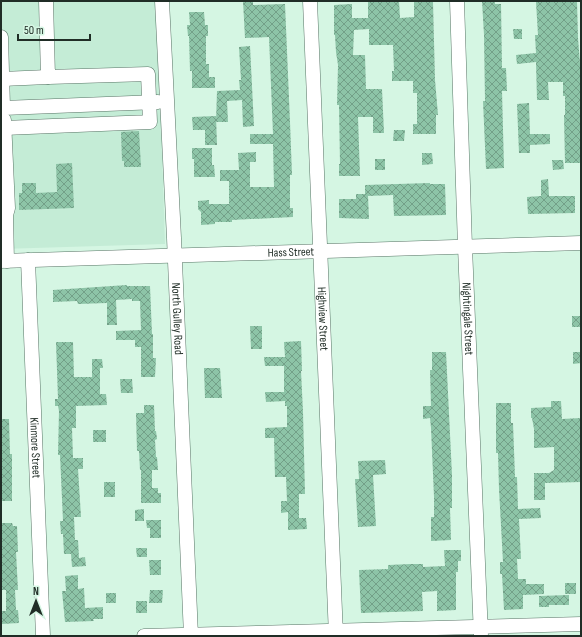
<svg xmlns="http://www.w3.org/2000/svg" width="582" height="637" viewBox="0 0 582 637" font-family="'Sofia Sans Condensed',sans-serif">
<defs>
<pattern id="building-cross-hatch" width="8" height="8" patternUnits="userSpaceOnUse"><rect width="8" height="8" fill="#8dc4a7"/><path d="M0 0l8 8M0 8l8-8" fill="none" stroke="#73a088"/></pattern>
</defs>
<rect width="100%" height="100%" fill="#d5f6e3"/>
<path fill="#c4ecd6" d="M1 1H157L165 244 1 249Z"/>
<path fill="url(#building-cross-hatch)" d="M243 1H253V5L285 4 290 122 292 175H290V208H293V217L232 220V222H215V224L201 225V212L198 209V201L209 200V204H229V181H220V170H239L238 153 256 152V162H250V187H274L273 144H250V134H273L269 37 245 38Z
M368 1H399L400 18 414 17V2H433L435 80 438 115H436V134H413V124H417V93H413V81H392V71H394L393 45H369V29L354 30 353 55H365L366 89H382L384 133H373V117H358L360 176H339V164H340L339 105H337L338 65 336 52 335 35H334V5L352 4V18H368Z
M482 1H495V4H501L502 68H506L507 91H502L504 168 486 169 483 101H485L484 35Z
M577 1 578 38 581 76V163H565L564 115H565V96H563V82H548L549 100H537L536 62 517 64 516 55 536 53 535 35H538L536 2Z
M189 12H204L205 25H208V36H206V64H209V77H215V88H192V71H190L189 36H188L187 25H190Z
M513 29H522V39H514Z
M250 46 254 126 243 127 242 100 227 101 228 122H216L217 91 240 90 239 80H241L239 47Z
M529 103 530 134H550V144L530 145V153H519L517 104Z
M216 116 217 145H205V130H193L192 117Z
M394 130H405L404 141H393Z
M139 131 141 167H124V161H122L121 132Z
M192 148H212V165H214L215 177H194V159H192Z
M422 153H432L433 164 422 165Z
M375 159H385V170H375Z
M552 160H563L564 169 553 170Z
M72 163 74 208 19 210V193H22V183H36V193L57 192 56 164Z
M548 179 549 196H575V213L528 214 527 197 541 196V180Z
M430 183V184H445L446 215 394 216 393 195 368 196 369 219 339 218V199H356V194H365V185Z
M127 285V286H150L152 334H153V358H156L155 377H141V347H135V340H116V331L141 330 140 301H132V299L116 300 117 325H107V303L78 304 77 301 53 302V290Z
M572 316H581V327H572Z
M250 326H262V349H251Z
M301 341 302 371H301L303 412 305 494H299V518H306L307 529 288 530V512L281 513V501H287L286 477H275L274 438H265V428L287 427V406H285V401L266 402 265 392H284V366H265L264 357H285L284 342Z
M56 342H73L74 377H92V359H102L103 368H100V394H106L107 405 76 406V428H72L73 458H83V469H78L81 517H74L75 540H78L79 558 85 557 86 566 72 567 71 554H64L63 534H61L60 521H63L60 455H58L59 411 58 406H55V399H58Z
M432 352H446L452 475V508H450L451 540 431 541V517H434V497L431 428 430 418 423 419V406H431L430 370H432Z
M573 352H581V363L573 364Z
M204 368H220L222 398H205Z
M120 379H132L133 393H121Z
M551 401H561L562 419 581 418V482L545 483V500H534V473H549L554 470V447L534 448V429L532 418H531V408L551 407Z
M496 403H511V423H513L515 477H517L518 509 540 508 541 518 519 519 521 559H517L518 579H526V584H544V594L523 595V609L504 610 502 574H500V562H503L499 489 498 453H496Z
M144 405H154L155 431H156L157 439 155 440 156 457H157L158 470H152V488H158V493H161V503H141V470H140L139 451H137L136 413H144Z
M1 419H9L10 454H12V501H1Z
M93 430H106V442H93Z
M385 460 386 474 373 475 376 526 358 527 355 479H359L358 461Z
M104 482H115V497H104Z
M144 509V521H135V510Z
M146 520H161V538H150V528H147Z
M1 523H12L13 526H17L18 552H16L18 590H15L16 610H18L19 623 1 624V611H6V590H1Z
M136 548H147V557H137Z
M444 550H461V561H458V572H456V610L437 611V591L422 592 423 611 361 613 359 570 388 569V565L411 564H423V567L445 566Z
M149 560H161V575H150Z
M78 575V589L84 588 85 608 103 607V619H93L94 621 65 622 62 591H66L65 576Z
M565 583H576V594H565Z
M150 590H163L162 603H149Z
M106 593H116V603H106Z
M569 595V605H549V607H539V596Z
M136 601H147V613H136Z"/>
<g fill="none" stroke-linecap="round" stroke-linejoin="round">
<defs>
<g id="minor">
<path id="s1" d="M162 1 174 238 191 636"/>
<path id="s2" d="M310 1 336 636"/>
<path id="s3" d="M457 1 465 247 481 636"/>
<path d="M1 37 3 108 158 102"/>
<path d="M2 79 48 77"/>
<path d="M4 120 8 208 6 215 7 261"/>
<path d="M4 128 150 122 148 74 48 77 46 1"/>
<path id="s4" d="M28 260 43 636"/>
<path id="s5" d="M1 261 581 243"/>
<path d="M144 636 581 624"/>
</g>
</defs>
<use href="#minor" stroke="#587566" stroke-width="15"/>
<use href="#minor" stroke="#fff" stroke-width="14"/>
</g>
<g text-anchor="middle" stroke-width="3" stroke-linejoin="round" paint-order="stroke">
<g font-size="12" fill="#202d26" stroke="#d5f6e3">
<text dy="4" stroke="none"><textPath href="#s5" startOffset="290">Hass Street</textPath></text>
<text dy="4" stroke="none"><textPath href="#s1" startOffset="318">North Gulley Road</textPath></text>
<text dy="4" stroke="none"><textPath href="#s2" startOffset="318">Highview Street</textPath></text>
<text dy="4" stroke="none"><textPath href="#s3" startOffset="318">Nightingale Street</textPath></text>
<text dy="4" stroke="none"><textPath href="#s4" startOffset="188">Kinmore Street</textPath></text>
</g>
</g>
<rect width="582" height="637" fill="none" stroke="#202d26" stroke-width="4"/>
<g transform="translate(36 601)" stroke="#d5f6e3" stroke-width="3" paint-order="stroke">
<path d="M0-3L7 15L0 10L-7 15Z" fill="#202d26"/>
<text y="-6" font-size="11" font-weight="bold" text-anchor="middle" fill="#202d26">N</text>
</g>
<path d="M18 34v6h72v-6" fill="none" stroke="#202d26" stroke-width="2"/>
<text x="24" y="34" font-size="12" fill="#202d26" stroke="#d5f6e3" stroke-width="3" paint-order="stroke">50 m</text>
</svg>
